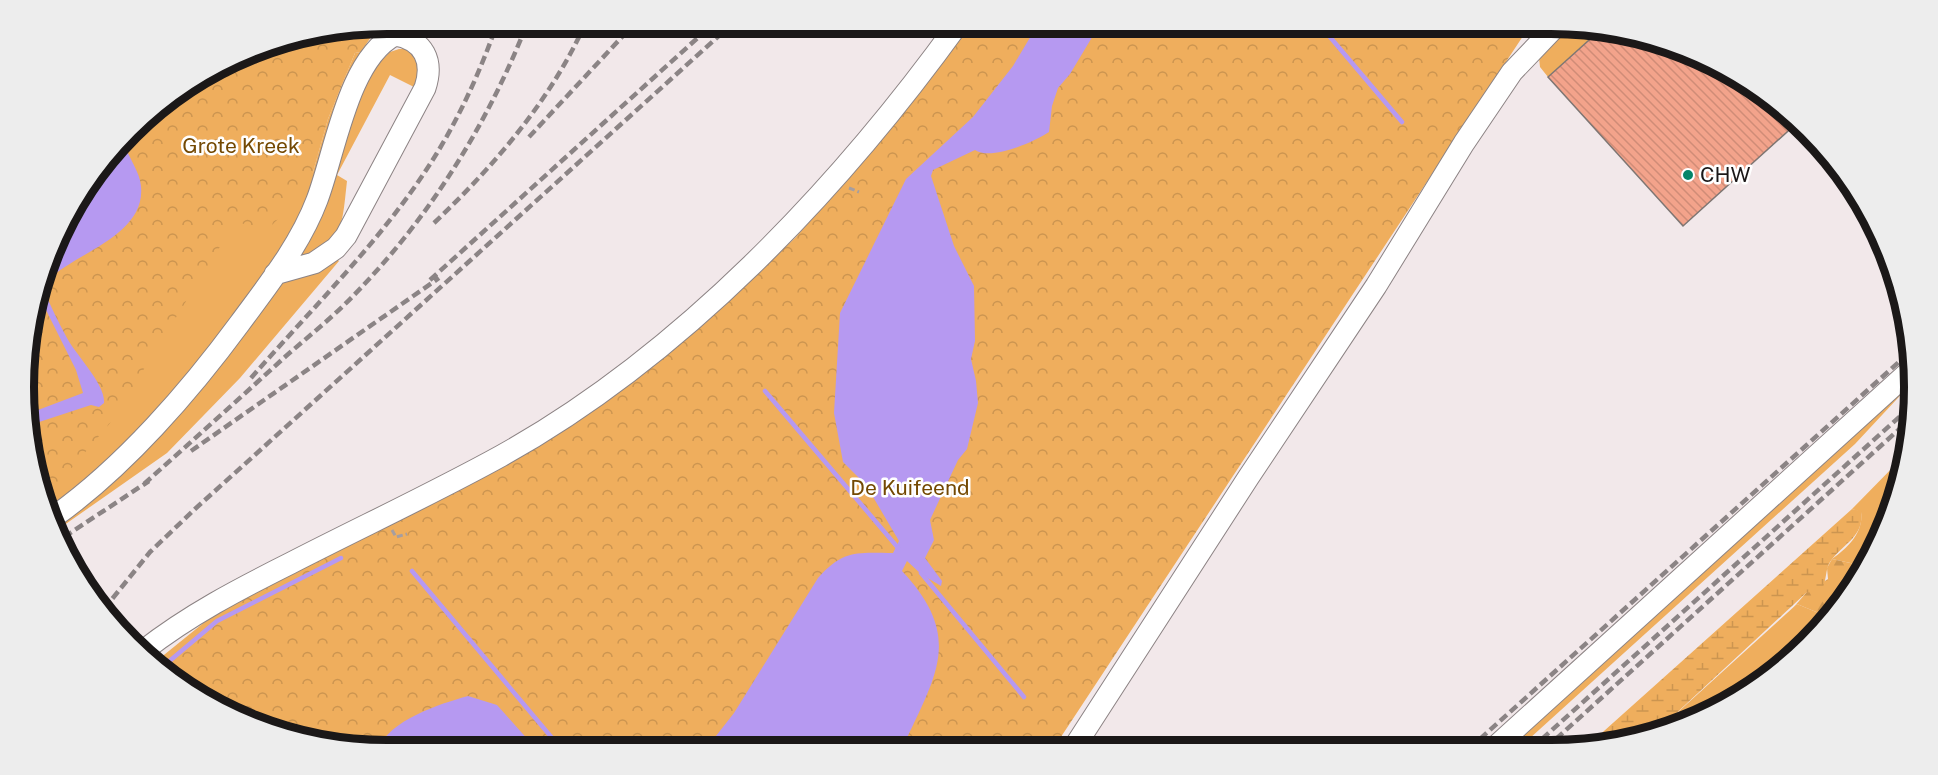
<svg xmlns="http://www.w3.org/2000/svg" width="1938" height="775" viewBox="0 0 1938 775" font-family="'Public Sans',sans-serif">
<defs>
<pattern id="forest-firs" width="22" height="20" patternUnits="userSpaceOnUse" patternTransform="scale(1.5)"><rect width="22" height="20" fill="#efae5d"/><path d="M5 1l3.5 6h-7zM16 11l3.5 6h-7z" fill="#cc9550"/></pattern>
<pattern id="wetland-marsh" width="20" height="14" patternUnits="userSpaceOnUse" patternTransform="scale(1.5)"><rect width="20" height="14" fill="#efae5d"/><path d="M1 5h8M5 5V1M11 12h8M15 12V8" fill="none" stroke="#cc9550"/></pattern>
<pattern id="park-crowns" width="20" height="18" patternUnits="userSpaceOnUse" patternTransform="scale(1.5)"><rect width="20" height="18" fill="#efae5d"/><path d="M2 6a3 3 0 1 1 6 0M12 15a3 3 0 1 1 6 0" fill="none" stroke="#cc9550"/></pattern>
<pattern id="building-back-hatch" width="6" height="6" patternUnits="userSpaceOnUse" patternTransform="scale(1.5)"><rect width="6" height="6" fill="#f3a38b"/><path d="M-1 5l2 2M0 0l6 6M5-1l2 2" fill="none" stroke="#d08c77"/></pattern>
</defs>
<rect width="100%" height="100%" fill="#f2e8ea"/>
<path fill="#efae5d" d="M1563 26 1598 32 1548 77 1540 67 1539 58Z
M399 49H406L420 57 418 89 390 75 337 175 347 181C341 235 344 233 298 262L365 77 390 52Z
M361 52 301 221 174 399 53 512 31 459 223 215 313 172 328 119 355 53Z
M334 256 339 261 240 378 167 453 60 528 56 519 283 282Z
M1911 379 1910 385 1855 444 1519 748H1500Z
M1901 459 1895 504 1862 571 1855 564 1832 559C1848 548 1864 532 1861 512L1852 509Z
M1797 604 1821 614 1827 619 1790 661 1690 723 1656 732Z"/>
<path fill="url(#forest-firs)" d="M1832 559 1855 564 1862 571 1853 590 1827 619 1821 614 1797 604 1793 608 1806 593 1828 579 1827 568Z"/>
<path fill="url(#wetland-marsh)" d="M1852 509 1861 511C1865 537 1842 544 1830 562 1825 570 1827 580 1822 589L1806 593 1656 732 1598 748H1585Z"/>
<path fill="url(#park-crowns)" d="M969 24H1531L1053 749 388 751 271 732 167 676 154 663 222 608 493 472 576 422 636 377 723 304 795 238 854 171Z
M379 25 361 52 355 53 328 119 313 172 282 215 265 232 236 221 111 422 47 497 31 459 27 340 73 206 148 114 270 43Z"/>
<path fill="#b699f1" d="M1038 24H1100L1070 74 1058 88 1052 106 1049 132C1034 142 991 161 975 150L933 170 931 176 954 246 974 286 975 341 971 359 976 381 978 403 967 449 958 460 930 520 934 540 925 558 942 581 941 586 921 574 907 561 902 571C962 635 938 672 906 740L901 750H705L734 713 818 578C844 549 857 553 893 553L899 541 866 485 843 462 834 413 840 313 906 179 973 117 1013 66Z
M1413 24H1461L1455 34 1440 37Z
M124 143C128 157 140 172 141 186 146 236 74 253 47 281L73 206Z
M44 291C51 306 58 322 67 338 76 355 106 385 104 403L99 407 91 405 30 425V413L83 393 76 370 41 300Z
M468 696 497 705 538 751 378 749C390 720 439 704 468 696Z"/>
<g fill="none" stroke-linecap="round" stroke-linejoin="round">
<path stroke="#b699f1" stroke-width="4.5" d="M1319 24 1402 122
M765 391 899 549
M412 571 563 751
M921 573 1024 697
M160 669 217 621 341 558"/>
</g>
<path fill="url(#building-back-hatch)" stroke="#7e7673" stroke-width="1.5" d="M1598 32 1667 43 1790 114 1797 123 1683 226 1548 77Z"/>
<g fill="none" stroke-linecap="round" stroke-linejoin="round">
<defs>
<path id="minor" d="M55 516C124 467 190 391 240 323 268 285 300 245 317 200 335 153 348 59 395 35 424 40 434 61 425 88L346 236 336 248 314 263 275 274
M143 651C189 615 239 589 291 563 361 527 432 494 501 456 681 356 838 190 958 24
M1494 748 1912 369
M1073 749 1248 478 1376 286 1464 143 1512 72 1557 25"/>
</defs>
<use href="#minor" stroke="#8c8384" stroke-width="23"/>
<path stroke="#a69ea0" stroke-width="3" stroke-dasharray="6 3" stroke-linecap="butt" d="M849 188 859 192
M392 530 396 537 407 534"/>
<use href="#minor" stroke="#fff" stroke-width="21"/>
<path stroke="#8b8485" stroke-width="4.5" stroke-dasharray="9 4.5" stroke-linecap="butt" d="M529 137 634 24
M434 223C494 166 551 100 585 24
M430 280 713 24
M251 378C314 306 387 235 437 153 462 112 481 69 497 24
M191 451 439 278
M144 484C192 441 239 399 286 356 309 336 333 317 354 295 430 217 487 125 527 24
M64 537 149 481
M104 609 150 552 195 509 732 24
M1470 748 1910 352
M1532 748 1907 410
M1546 748 1905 424"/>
</g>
<circle fill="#048568" stroke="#fff" stroke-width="2" cx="1688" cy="175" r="6"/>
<g text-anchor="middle" stroke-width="5" stroke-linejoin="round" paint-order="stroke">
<g font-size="21" fill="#744903" stroke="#fff">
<text x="241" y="153">Grote Kreek</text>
<text x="910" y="495">De Kuifeend</text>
</g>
<g font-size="21" fill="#1b1818" stroke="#fff" text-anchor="start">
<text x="1700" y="182">CHW</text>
</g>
</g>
<path d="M0 0H1938V775H0ZM387 34H1551A353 353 0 0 1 1904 387V387A353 353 0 0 1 1551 740H387A353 353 0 0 1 34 387V387A353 353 0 0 1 387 34Z" fill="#ededed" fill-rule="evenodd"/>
<path fill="none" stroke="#1b1818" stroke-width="8" d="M387 34H1551A353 353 0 0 1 1904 387V387A353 353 0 0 1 1551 740H387A353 353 0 0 1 34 387V387A353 353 0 0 1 387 34Z"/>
</svg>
